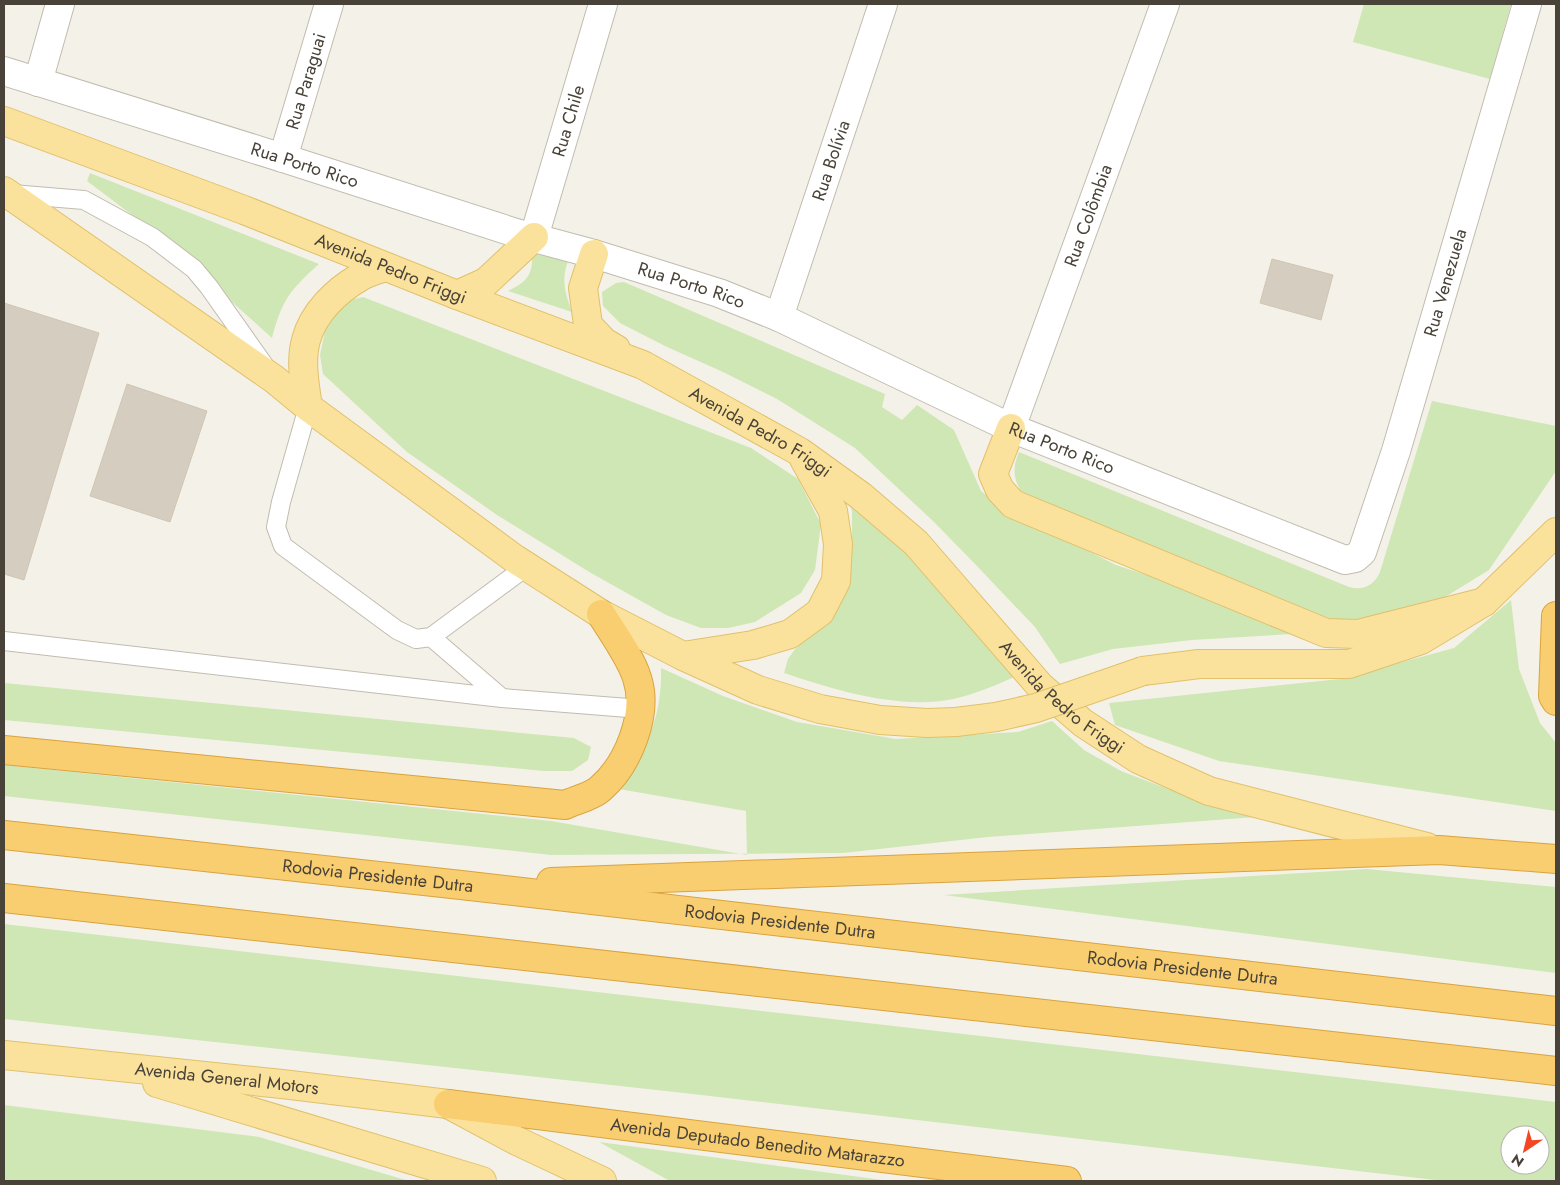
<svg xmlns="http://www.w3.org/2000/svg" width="1560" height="1185" viewBox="0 0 1560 1185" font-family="Jost,sans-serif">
<rect width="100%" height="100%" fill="#f4f1e9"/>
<path fill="#cfe7b4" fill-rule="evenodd" d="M1364 4H1511L1490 79 1353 42Z
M90 173 319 264C290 290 282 300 272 338L232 302 200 266 87 181Z
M532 251 568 261C561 280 565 293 572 312L508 291C529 281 533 274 532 251Z
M624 282 885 394 882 407 902 420 917 405 954 430 981 491 1003 508 1116 565 1219 599 1292 630V634L1192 640 1113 649 1060 664 1035 627 976 565 934 522 855 448 777 399 723 372 665 346 620 323 603 306 602 292 616 283Z
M363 297 751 448 798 479 821 524 815 570 801 593 755 622 728 628H701L666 615 591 573 497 515 407 452 323 374 320 355 326 326 342 302Z
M1432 401 1556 426V471L1489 570 1432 605 1400 620H1327L1024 495C1013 481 1012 468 1019 452L1349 587C1364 591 1374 585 1380 572Z
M844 491 858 501 1021 674C999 684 977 694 953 699 899 710 835 690 784 673L788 659 795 649 829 618 848 573 852 537V511Z
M1511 600 1519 669 1540 723 1556 743V811L1219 761 1115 725 1109 703 1340 679 1454 648Z
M661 668 723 696 797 722 896 739 1018 732 1052 721 1084 750 1121 771 1197 800 1256 817 988 837 843 853 551 855 4 796V765L551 821 747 855 746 811 613 788C621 777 631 766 639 754 656 729 662 697 661 668Z
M4 683 574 738 591 747 588 760 572 771H544L4 720Z
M1367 869 1556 887V973L944 895Z
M4 924 1556 1102V1181H1444L675 1092 4 1019ZM1510 1135H1540V1165H1510Z
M4 1105 259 1137 409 1181H4Z
M599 1142 890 1181H670Z"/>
<path fill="#d5cdbf" stroke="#d0c5b2" d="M1272 259 1333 275 1321 320 1260 303Z
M4 303 99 333 24 580 4 574Z
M127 384 207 411 170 522 90 496Z"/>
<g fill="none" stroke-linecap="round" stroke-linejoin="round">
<defs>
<path id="lane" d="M12 194 84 200 152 237 194 269 209 287 264 365
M308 407 281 502 276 527 283 546 397 630 416 639 431 637 526 567
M431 637 502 698
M4 641 502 698 641 709"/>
<g id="street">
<path id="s1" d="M4 71 283 158 516 233 594 254 719 293 779 317 1011 428 1345 560 1355 558 1362 552 1396 451 1527 4"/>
<path d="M38 82 60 4"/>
<path id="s2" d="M283 158 329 4"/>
<path id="s3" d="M534 237 603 4"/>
<path id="s4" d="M779 317 883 4"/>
<path id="s5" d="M1011 428 1165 4"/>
</g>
<g id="primary">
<path id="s6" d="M4 121 244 210 457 295 643 365 800 452 861 496 916 543 1040 686 1083 723 1138 759 1209 791 1427 847"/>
<path d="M4 191 274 379 308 407 515 559 601 614 683 656 758 690 820 709 880 720 927 723 956 722"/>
<path d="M594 254 583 288 588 325 604 342 616 349"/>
<path d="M457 295 486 282 534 237"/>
<path d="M308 407C305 386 300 361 306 340 313 313 336 291 360 277 368 272 377 270 386 267"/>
<path d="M1011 428 993 474 1000 490 1013 504 1326 633 1358 634 1484 602"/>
<path d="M683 656 753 645 790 634 820 612 836 581 838 544 833 511 804 459"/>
<path d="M1143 671 1199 664H1349L1421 640 1484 602 1556 532"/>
<path id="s7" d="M4 1055 282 1084 448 1104 517 1141 602 1181"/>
<path d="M157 1083 482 1181"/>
</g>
<g id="highway">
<path d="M1556 616 1553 696 1556 701"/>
<path d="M4 750 565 805C575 800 591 797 600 789 628 765 649 714 637 678 631 658 612 632 601 614"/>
<path id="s8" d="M4 835 461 885 1556 1011"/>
<path d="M551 882 1439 850 1556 859"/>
<path d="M4 898 1556 1071"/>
<path id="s9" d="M448 1104 1067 1181"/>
</g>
</defs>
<use href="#lane" stroke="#c2bcaf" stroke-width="20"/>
<use href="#street" stroke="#c2bcaf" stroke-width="30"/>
<use href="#primary" stroke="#e0c06b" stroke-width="30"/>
<use href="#highway" stroke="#d9a33f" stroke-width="30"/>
<use href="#lane" stroke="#fff" stroke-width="18"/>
<use href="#street" stroke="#fff" stroke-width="28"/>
<use href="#primary" stroke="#fbe29c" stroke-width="28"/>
<use href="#highway" stroke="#f9ce70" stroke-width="28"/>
<defs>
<path id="primary-bridge" d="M956 722 996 717 1036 708 1143 671"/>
</defs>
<use href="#primary-bridge" stroke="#e0c06b" stroke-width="30" stroke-linecap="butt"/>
<use href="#primary-bridge" stroke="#fbe29c" stroke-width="28"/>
</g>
<g text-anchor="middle" stroke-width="4" stroke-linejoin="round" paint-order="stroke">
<g font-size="18" fill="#484238" stroke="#fff">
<text dy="6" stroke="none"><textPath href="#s2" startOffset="80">Rua Paraguai</textPath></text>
<text dy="6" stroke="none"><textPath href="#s3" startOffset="121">Rua Chile</textPath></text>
<text dy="6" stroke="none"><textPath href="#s4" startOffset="165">Rua Bolívia</textPath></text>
<text dy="6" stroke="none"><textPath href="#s1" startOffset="315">Rua Porto Rico</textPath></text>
<text dy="6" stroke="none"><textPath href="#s5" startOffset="226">Rua Colômbia</textPath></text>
<text dy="6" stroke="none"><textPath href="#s6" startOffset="414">Avenida Pedro Friggi</textPath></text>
<text dy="6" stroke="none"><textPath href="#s1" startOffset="1731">Rua Venezuela</textPath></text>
<text dy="6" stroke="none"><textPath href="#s1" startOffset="720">Rua Porto Rico</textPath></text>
<text dy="6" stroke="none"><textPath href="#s6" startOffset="819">Avenida Pedro Friggi</textPath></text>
<text dy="6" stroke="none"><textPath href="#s1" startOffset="1125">Rua Porto Rico</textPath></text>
<text dy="6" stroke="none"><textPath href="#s6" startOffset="1224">Avenida Pedro Friggi</textPath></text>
<text dy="6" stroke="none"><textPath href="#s8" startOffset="376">Rodovia Presidente Dutra</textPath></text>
<text dy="6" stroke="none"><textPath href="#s8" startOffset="781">Rodovia Presidente Dutra</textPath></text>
<text dy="6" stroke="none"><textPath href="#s8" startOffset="1186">Rodovia Presidente Dutra</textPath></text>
<text dy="6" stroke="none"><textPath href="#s7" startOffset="224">Avenida General Motors</textPath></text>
<text dy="6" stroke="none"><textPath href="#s9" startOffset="312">Avenida Deputado Benedito Matarazzo</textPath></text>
</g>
</g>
<rect width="1560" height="1185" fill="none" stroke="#484238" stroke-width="10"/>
<g transform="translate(1525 1150) rotate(215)"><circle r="24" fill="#ffffff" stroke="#b6b3af"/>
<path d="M0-4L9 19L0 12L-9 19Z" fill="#f34622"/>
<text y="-8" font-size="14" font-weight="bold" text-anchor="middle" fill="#484238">N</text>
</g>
</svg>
